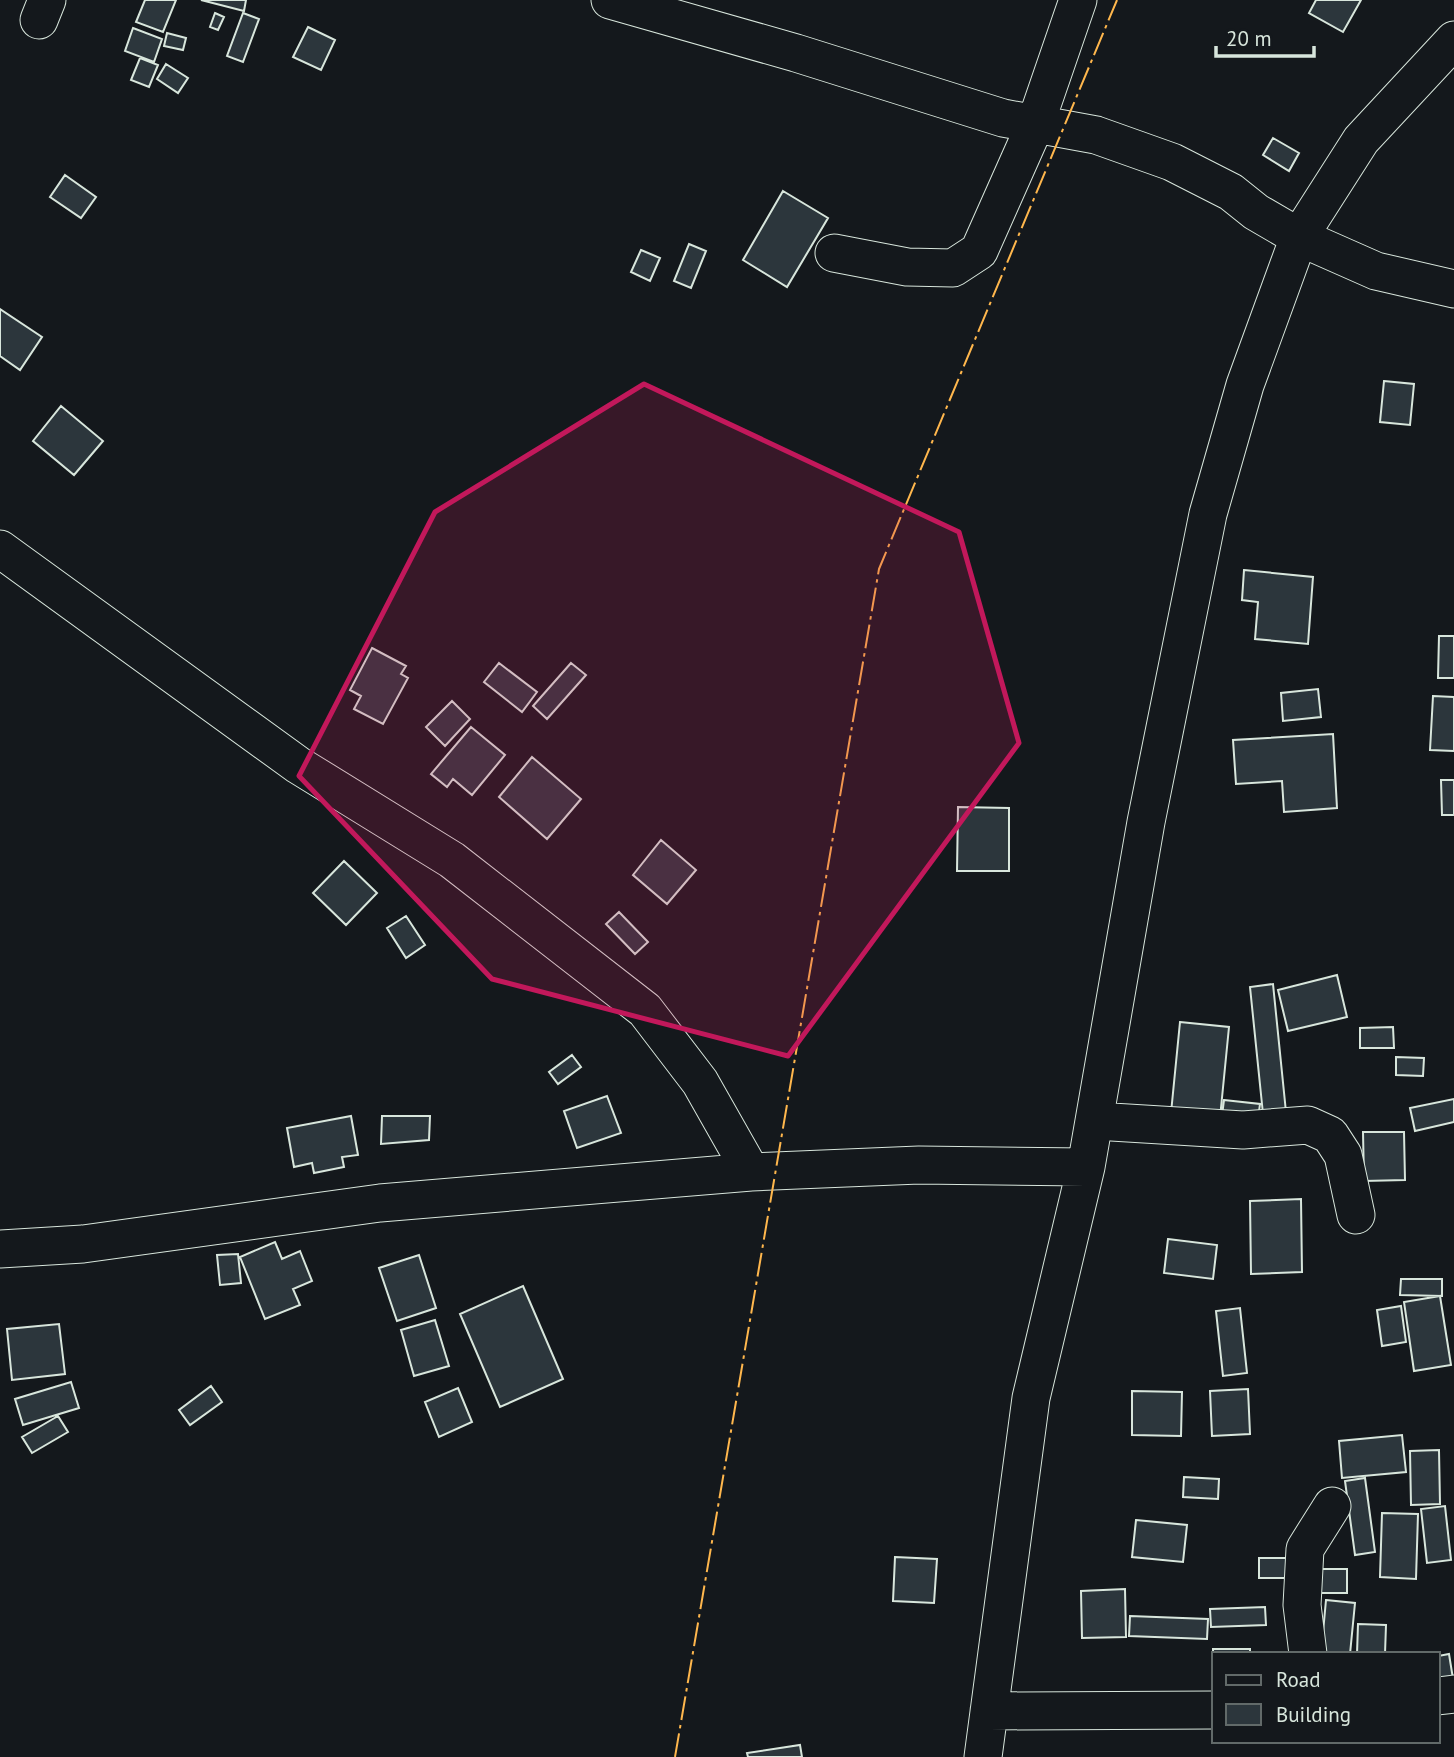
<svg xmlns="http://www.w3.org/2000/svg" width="1454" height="1757" viewBox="0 0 1454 1757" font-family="'PT Sans',sans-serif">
<rect width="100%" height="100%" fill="#14181c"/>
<path fill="#2c363c" stroke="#d8e6dc" stroke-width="2" d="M145 0H176L163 32 136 22Z
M201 0H246L244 11Z
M1316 0H1361L1343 32 1309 13Z
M215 13 224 17 218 30 210 27Z
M243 13 259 19 243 62 227 56Z
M308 27 335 40 321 70 293 57Z
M133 28 162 39 154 62 125 51Z
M167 33 186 38 183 50 164 46Z
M140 58 158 65 149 87 131 80Z
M166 64 188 78 178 93 157 79Z
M1273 138 1299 153 1289 171 1263 155Z
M65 175 96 197 81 218 50 197Z
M783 191 828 218 787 287 743 260Z
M689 244 706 251 691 288 674 281Z
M641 250 660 258 650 281 631 272Z
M0 309 42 337 20 370 0 356Z
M1384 381 1414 384 1410 425 1380 422Z
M61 406 103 441 74 475 33 441Z
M1244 570 1313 577 1308 644 1255 639 1258 602 1242 600Z
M1439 636H1454V678H1438Z
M372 648 406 666 401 674 408 678 383 724 354 709 361 696 350 690Z
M499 663 537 692 522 712 484 682Z
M571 663 586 675 547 719 533 706Z
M1318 689 1321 717 1283 721 1281 693Z
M1433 696 1454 697V751L1430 750Z
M452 701 470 719 445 746 426 727Z
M471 727 505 755 472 795 453 779 447 787 431 774Z
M1333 734 1337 808 1284 812 1282 781 1236 784 1233 740Z
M532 757 581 799 547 839 499 797Z
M1441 780H1454V815H1442Z
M958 807 1009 808V871H957Z
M661 840 696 870 667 904 633 875Z
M344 861 377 893 346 925 313 893Z
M619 912 648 942 635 954 606 924Z
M406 916 425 945 406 958 387 928Z
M1337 975 1347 1017 1288 1031 1278 990Z
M1273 984 1286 1112 1263 1114 1250 987Z
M1180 1022 1229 1027 1220 1118 1171 1113Z
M1393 1027 1394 1048H1360V1028Z
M572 1055 581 1067 558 1084 549 1072Z
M1396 1057 1424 1058 1423 1076 1396 1075Z
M607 1096 621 1133 577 1148 564 1111Z
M1454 1099V1122L1415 1131 1410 1108Z
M1224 1100 1260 1104 1257 1127 1221 1123Z
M351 1116 358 1155 342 1157 344 1167 314 1173 312 1163 294 1167 287 1128Z
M382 1116H430L429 1140 381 1144Z
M1363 1132H1404L1405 1180 1364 1181Z
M1301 1199 1302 1272 1251 1274 1250 1201Z
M1168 1239 1217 1245 1213 1279 1164 1273Z
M275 1242 282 1259 300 1251 312 1281 293 1289 300 1305 265 1319 240 1257Z
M238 1254 241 1283 220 1285 217 1255Z
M419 1255 436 1308 397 1321 379 1268Z
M1401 1279H1442V1296L1400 1295Z
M523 1286 563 1379 500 1407 460 1314Z
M1440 1296 1451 1365 1414 1371 1404 1302Z
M1401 1306 1406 1342 1382 1346 1377 1310Z
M1240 1308 1247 1373 1223 1376 1216 1311Z
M435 1320 449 1366 414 1376 401 1330Z
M59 1324 65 1374 12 1380 7 1329Z
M71 1382 79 1408 23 1425 15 1399Z
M211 1386 222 1402 190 1425 179 1410Z
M458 1388 472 1422 439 1437 425 1402Z
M1248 1389 1250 1434 1212 1436 1210 1391Z
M1132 1391 1182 1392 1181 1436 1132 1435Z
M58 1416 68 1432 32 1453 22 1437Z
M1402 1435 1406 1472 1342 1478 1339 1441Z
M1439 1450 1440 1504 1411 1505 1410 1451Z
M1184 1477 1219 1479 1218 1499 1183 1497Z
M1365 1478 1375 1552 1355 1555 1345 1481Z
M1445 1506 1451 1560 1427 1563 1421 1509Z
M1382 1513 1418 1514 1416 1579 1380 1577Z
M1136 1520 1187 1525 1183 1562 1132 1557Z
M895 1557 937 1559 934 1603 893 1601Z
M1259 1558H1291V1578H1259Z
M1312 1569H1347V1593H1312Z
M1125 1589 1126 1637 1082 1638 1081 1591Z
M1326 1600 1355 1603 1350 1654H1321Z
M1265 1607 1266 1625 1211 1627 1210 1609Z
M1130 1616 1208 1619 1207 1639 1129 1636Z
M1358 1624 1386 1625 1385 1654H1357Z
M1213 1649H1250V1654H1214V1695Z
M1449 1654 1454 1685 1438 1691V1656Z
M800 1745 802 1757H748L747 1753Z"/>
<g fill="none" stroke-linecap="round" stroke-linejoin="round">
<defs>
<path id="minor" d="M610 0 796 53 1003 118 1096 135 1172 162 1231 192 1256 212 1299 237 1376 271 1454 289
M39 20 47 0
M834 253 907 267 953 268 979 251 1035 125 1078 0
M0 549 298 765 452 860 645 1010 700 1082 751 1172
M1095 1121 1243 1130 1308 1125 1330 1135 1343 1155 1356 1215
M0 1249 83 1244 380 1203 751 1172 919 1165 1086 1167
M1308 1654 1302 1605 1305 1549 1332 1506
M1438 1696 1454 1694
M989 1711 1214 1710
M983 1757 1031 1398 1086 1167 1146 822 1208 514 1245 385 1299 237 1361 140 1454 40"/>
</defs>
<use href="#minor" stroke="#d8e6dc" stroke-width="39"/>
<use href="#minor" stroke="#14181c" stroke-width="37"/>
<path stroke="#ffb74d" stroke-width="2" stroke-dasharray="24 5 3.5 5" stroke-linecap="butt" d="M675 1757 879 569 1117 0"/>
</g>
<path fill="#c2185b" fill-opacity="0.2" stroke="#c2185b" stroke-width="5" stroke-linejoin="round" d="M644 384 959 532 1019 743 788 1056 492 979 299 776 435 512Z"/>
<rect x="1212" y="1652" width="228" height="91" fill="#14181c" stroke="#626a69" stroke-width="2"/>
<rect x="1226" y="1675" width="35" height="10" fill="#14181c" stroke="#626a69" stroke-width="2"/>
<text x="1276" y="1687" font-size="21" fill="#d8e6dc">Road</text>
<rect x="1226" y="1704" width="35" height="21" fill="#2c363c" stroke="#626a69" stroke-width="2"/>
<text x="1276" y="1722" font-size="21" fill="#d8e6dc">Building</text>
<path d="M1216 46v10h98v-10" fill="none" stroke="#d8e6dc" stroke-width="3.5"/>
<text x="1226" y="46" font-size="21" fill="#d8e6dc" stroke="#14181c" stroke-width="5" paint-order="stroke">20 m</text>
</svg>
